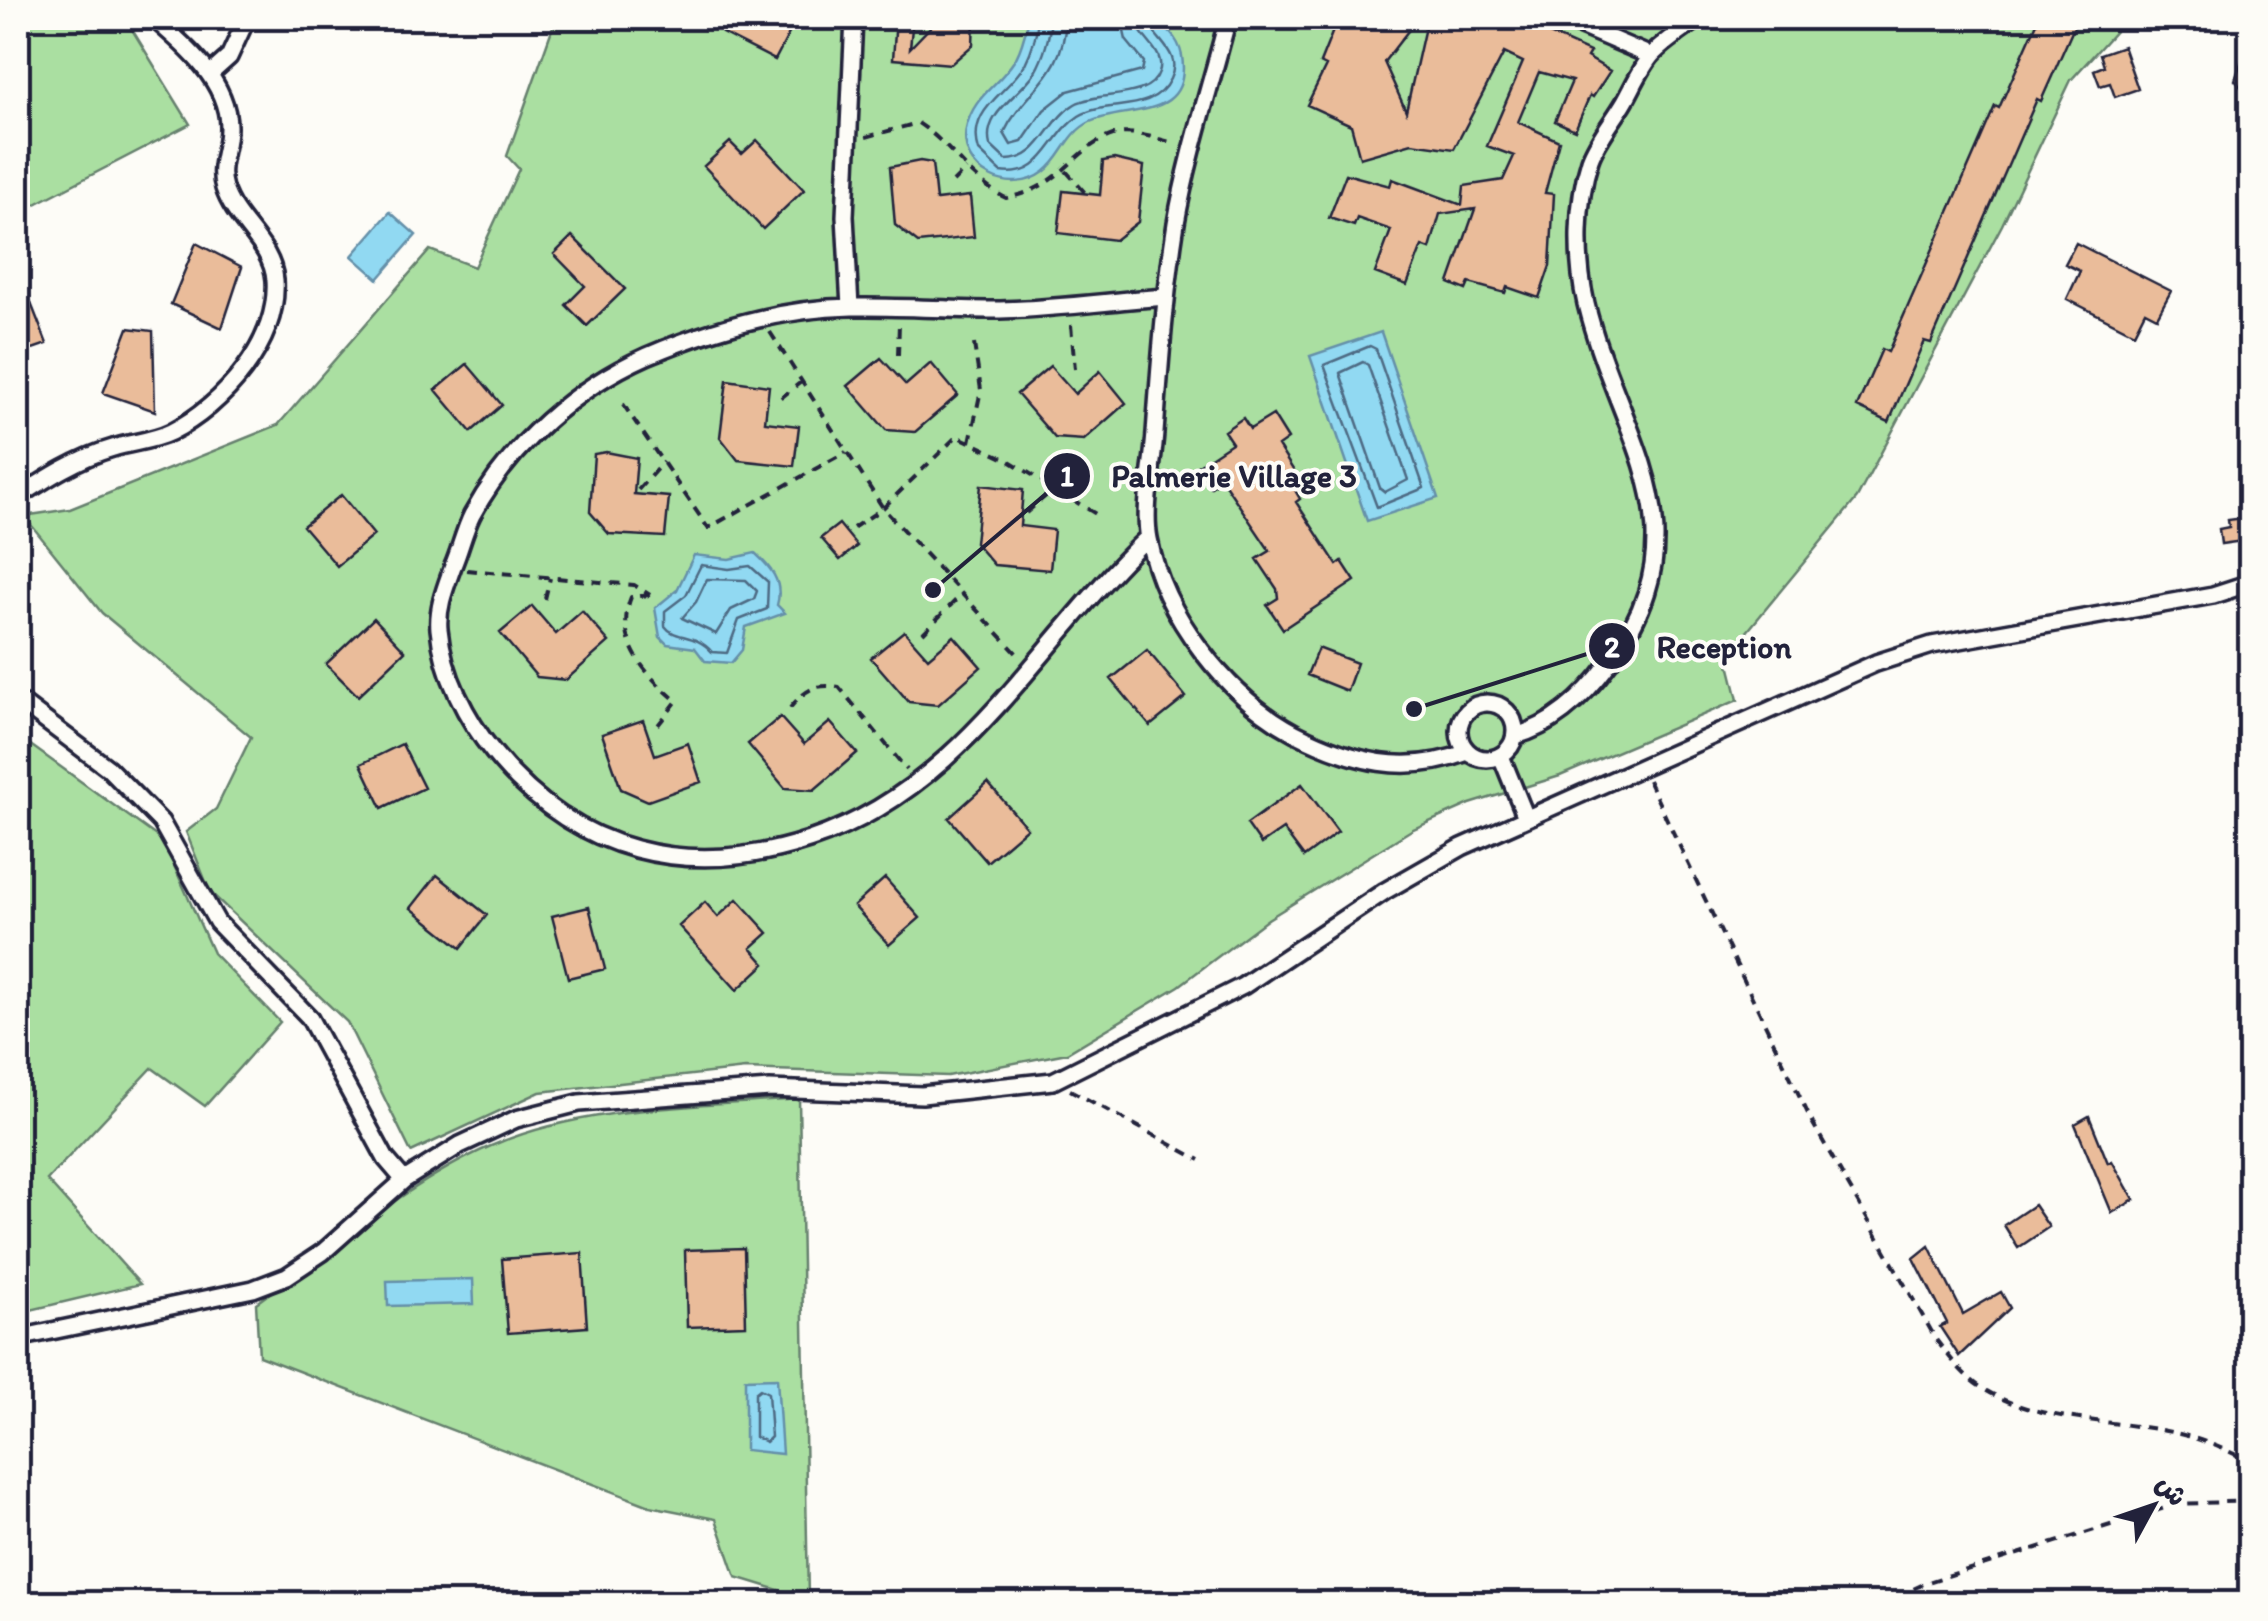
<svg xmlns="http://www.w3.org/2000/svg" width="2268" height="1621" viewBox="0 0 2268 1621" font-family="Itim,'Playpen Sans Arabic',sans-serif">
<rect width="100%" height="100%" fill="#fdfcf7"/>
<filter id="ink" filterUnits="userSpaceOnUse"><feTurbulence type="fractalNoise" baseFrequency=".01" numOctaves="2"/><feDisplacementMap in="SourceGraphic" scale="20" xChannelSelector="R" yChannelSelector="G"/><feConvolveMatrix kernelMatrix="1 2 1 2 8 2 1 2 1" color-interpolation-filters="sRGB"/></filter>
<g filter="url(#ink)">
<path fill="#aadfa1" stroke="#66806e" stroke-width="2.5" d="M18 18H125L190 124 18 213Z
M556 18H2127L2071 80 2002 225 1857 498 1727 656 1738 700 1560 776 1470 804 1413 829 1268 919 1179 986 1067 1053 948 1076 745 1069 540 1092 411 1152 347 1022 210 892 186 832 216 809 251 737 102 613 24 516 70 509 278 425 430 250 474 267 519 169 507 156Z
M18 736 163 841 213 953 280 1022 205 1106 152 1068 47 1180 140 1284 18 1313Z
M799 1099 808 1599 736 1577 716 1519 650 1506 259 1356 256 1303C326 1253 413 1179 491 1146 585 1105 698 1107 799 1099Z"/>
<path fill="#91d9f2" stroke="#6590a9" stroke-width="2.5" d="M1030 18H1148C1164 24 1179 38 1182 56 1192 122 1125 105 1090 122 1067 133 1063 158 1044 172 1011 197 958 172 966 129 972 97 998 86 1014 61 1023 48 1024 32 1030 18Z
M390 212 416 235 378 279 352 256Z
M1381 332 1438 498 1367 521 1310 356Z
M755 553C769 566 784 581 777 605L785 613 746 627 742 650 731 663 705 661 695 648 667 644 660 637 655 608 677 590 694 555 729 559Z
M473 1279 474 1304 388 1306 387 1281Z
M777 1378 782 1454 745 1450V1379Z"/>
<g fill="none" stroke-linecap="round" stroke-linejoin="round">
<path stroke="#4e6b84" stroke-width="2.5" d="M1038 18C1037 32 1032 50 1025 64 1008 94 966 109 979 151L1001 172C1045 179 1049 135 1079 116 1107 99 1153 115 1170 79 1184 51 1151 40 1148 18
M1051 18C1050 35 1044 57 1035 72 1020 96 982 113 990 145L1006 160C1042 160 1047 120 1075 104 1098 91 1150 101 1159 72 1167 50 1137 39 1136 18
M1066 18C1064 79 1025 89 1004 133L1011 145 1022 142 1044 110 1068 91 1142 71 1144 62 1126 40 1121 18
M1370 346 1376 349 1424 488 1377 507 1324 365Z
M1363 362 1368 365 1408 480 1385 492 1380 488 1340 373Z
M701 565 729 569 750 566 768 582 767 609 739 620 727 653 712 652C694 632 675 640 665 626V611L686 595Z
M707 579 746 580 757 591 754 599 731 610 716 634 682 618 696 602Z
M760 1389 768 1393 771 1437 766 1442 755 1437V1393Z"/>
</g>
<path fill="#eabc9a" stroke="#22223b" stroke-width="2.5" d="M731 18H797L775 60 722 33Z
M896 18H913L910 48 939 18H974L973 45 951 64 893 59Z
M1338 18H1418L1384 62 1406 111 1427 18H1514L1590 52 1587 57 1610 71 1593 97 1590 95 1575 130 1555 121 1572 81 1539 72 1518 122 1559 141 1545 193 1554 194 1550 266 1539 298 1507 287 1505 293 1469 283 1466 290 1449 283 1475 209 1440 214 1430 249 1422 246 1407 285 1375 273 1391 230 1357 218 1354 226 1329 218 1346 174 1390 186 1392 179 1462 205 1464 186 1503 180 1514 156 1487 146 1523 62 1504 53 1454 149 1412 143 1360 158 1351 125 1307 105 1326 66 1320 63Z
M2039 18H2078L2041 101 2037 99 1931 343 1924 341 1889 422 1857 407 1882 349 1888 352 1995 106 1999 108Z
M2248 42 2250 43V98L2235 80Z
M2123 46 2138 89 2115 97 2110 83 2100 86 2094 70 2104 66 2100 54Z
M757 140 804 190 763 229 704 166 730 142 742 154Z
M1114 159 1144 166 1138 222 1115 240 1058 233 1063 191 1100 195 1103 161Z
M920 161 932 163 936 200 970 196 974 237 918 243 895 225 890 167Z
M572 236 625 289 587 326 566 305 585 286 554 254Z
M196 243 242 267 222 328 171 304Z
M2076 243 2171 291 2157 317 2145 311 2134 333 2067 299 2080 271 2065 264Z
M18 270 47 344 18 354Z
M128 328 153 331 155 411 103 393Z
M881 358 906 385 931 363 958 395 915 432 886 430 848 386Z
M467 364 502 405 471 432 436 390Z
M1050 366 1075 394 1100 371 1126 403 1084 440 1055 438 1017 394Z
M727 380 769 386 765 422 799 426 794 466 738 460 720 437Z
M1273 415 1288 439 1278 446 1304 487 1296 492 1300 499 1296 502 1337 565 1342 561 1355 581 1283 629 1267 605 1278 598 1277 589 1257 559 1270 551 1222 480 1211 487 1197 466 1232 443 1224 431 1243 418 1250 429Z
M606 452 637 458 634 494 669 497 665 537 609 534 590 512 594 454Z
M981 485 1023 490 1020 526 1054 530 1050 570 994 565 975 543Z
M341 495 374 535 337 566 303 526Z
M2244 518 2245 524H2250V540L2221 544 2219 529 2229 527 2228 520Z
M839 524 857 546 840 560 821 538Z
M532 606 556 634 582 611 609 642 566 680 537 677 500 633Z
M374 618 405 651 358 696 326 664Z
M904 631 928 658 954 636 981 667 938 705 909 702 871 658Z
M1318 648 1357 663 1347 691 1307 675Z
M1147 650 1186 697 1150 726 1111 679Z
M780 717 804 744 830 722 857 753 814 790 785 788 748 744Z
M643 720 655 755 688 743 701 782 648 801 621 789 602 734Z
M402 744 424 788 382 808 361 764Z
M988 783 1027 828 987 862 949 818Z
M1302 784 1338 832 1304 857 1283 829 1261 844 1247 824Z
M437 875 487 915 461 948 411 908Z
M885 878 920 918 889 945 854 906Z
M737 899 768 933 751 948 765 964 737 990 679 926 705 902 718 917Z
M589 907 605 969 568 978 552 916Z
M2089 1116 2108 1163 2112 1161 2134 1200 2112 1213 2075 1124Z
M2034 1205 2049 1227 2018 1248 2004 1225Z
M1929 1246 1963 1314 2001 1292 2010 1308 1959 1356 1940 1327 1947 1323 1914 1258Z
M744 1248 746 1325 687 1327 685 1250Z
M582 1253 587 1327 508 1333 502 1259Z"/>
<g fill="none" stroke-linecap="round" stroke-linejoin="round">
<defs>
<path id="street" d="M1228 18C1211 85 1188 154 1176 223 1165 293 1160 363 1155 433 1153 465 1143 508 1149 539 1163 615 1227 697 1295 733 1352 762 1405 776 1468 752
M1562 18 1651 56
M210 74 229 57 247 18
M850 307 845 216 854 18
M18 497C47 478 78 458 113 448 132 442 153 441 171 432 223 406 279 342 275 280 272 243 235 223 224 188 217 166 228 150 228 128 229 82 185 45 153 18
M1148 537C1036 643 964 789 809 840 687 880 575 853 494 753 466 719 443 674 439 629 437 607 446 586 453 566 460 550 464 531 472 515 510 445 575 388 647 356 711 329 782 308 852 307 901 306 950 310 1000 310 1055 309 1110 301 1165 297
M18 700 108 768 161 822 217 922 309 1017 386 1159 404 1180
M1459 731a28 28 0 1 1 56 0a28 28 0 1 1-56 0Z
M1515 736C1555 725 1585 696 1609 663 1710 527 1618 436 1586 304 1576 261 1576 203 1590 160 1597 140 1614 120 1625 101 1633 87 1641 68 1652 55 1665 41 1684 29 1700 18
M1501 756 1525 815
M18 1338 253 1289 287 1276 323 1252 404 1180 460 1145 516 1119 579 1103 770 1089 922 1095 1053 1081 1243 986 1385 891 1462 847 1876 663 1932 645 2213 595 2250 583"/>
</defs>
<use href="#street" stroke="#22223b" stroke-width="22"/>
<path stroke="#22223b" stroke-width="4" stroke-dasharray="10 8" stroke-linecap="butt" d="M866 137 918 123C952 145 969 180 1006 198 1064 187 1072 149 1113 135 1132 129 1156 139 1175 143
M1066 171 1088 196
M953 182 966 169
M1071 325 1075 369
M770 332 883 508 1019 656
M898 355 899 323
M781 398 801 382
M623 404 708 528 846 452
M970 442 981 390 974 344
M638 490 663 462
M1026 513 1054 489
M853 528 883 508 957 436 1008 460 1099 516
M467 570 634 585 650 595
M650 595 631 597C614 640 645 675 677 701L655 729
M545 599 550 578
M923 633 962 594
M790 708C805 690 815 683 839 687L907 770
M1648 780 1812 1122 1937 1341C1951 1359 1965 1378 1985 1390 2047 1427 2127 1417 2194 1438 2213 1444 2232 1453 2250 1461
M1070 1090 1200 1160
M1881 1604 1928 1582 2178 1504 2250 1501"/>
<use href="#street" stroke="#fdfcf7" stroke-width="15"/>
</g>
</g>
<path fill="none" stroke="#22223b" stroke-width="4" d="M933 590L1067 476M1414 709L1612 646"/>
<g fill="#22223b" stroke="#fdfcf7" stroke-width="4">
<circle cx="933" cy="590" r="10"/>
<circle cx="1414" cy="709" r="10"/>
<circle cx="1067" cy="476" r="25"/>
<circle cx="1612" cy="646" r="25"/>
</g>
<g font-size="30" text-anchor="middle" font-weight="bold" fill="#fff">
<text x="1067" y="486">1</text>
<text x="1612" y="657">2</text>
</g>
<g font-size="32" text-anchor="middle" font-weight="bold" fill="#22223b" stroke="#fdfcf7" stroke-width="8" stroke-linejoin="round" paint-order="stroke">
<text x="1234" y="487">Palmerie Village 3</text>
<text x="1724" y="658">Reception</text>
</g>
<rect width="2268" height="1621" fill="none" stroke="#fdfcf7" stroke-width="60"/>
<rect x="30" y="30" width="2208" height="1561" fill="none" stroke="#22223b" stroke-width="4" filter="url(#ink)"/>
<g transform="translate(2153 1506) rotate(50)" stroke="#fdfcf7" stroke-width="8" paint-order="stroke">
<path d="M0-8L18 38L0 25L-18 38Z" fill="#22223b"/>
<text y="-15" font-size="28" font-weight="bold" text-anchor="middle" fill="#22223b">ش</text>
</g>
</svg>
